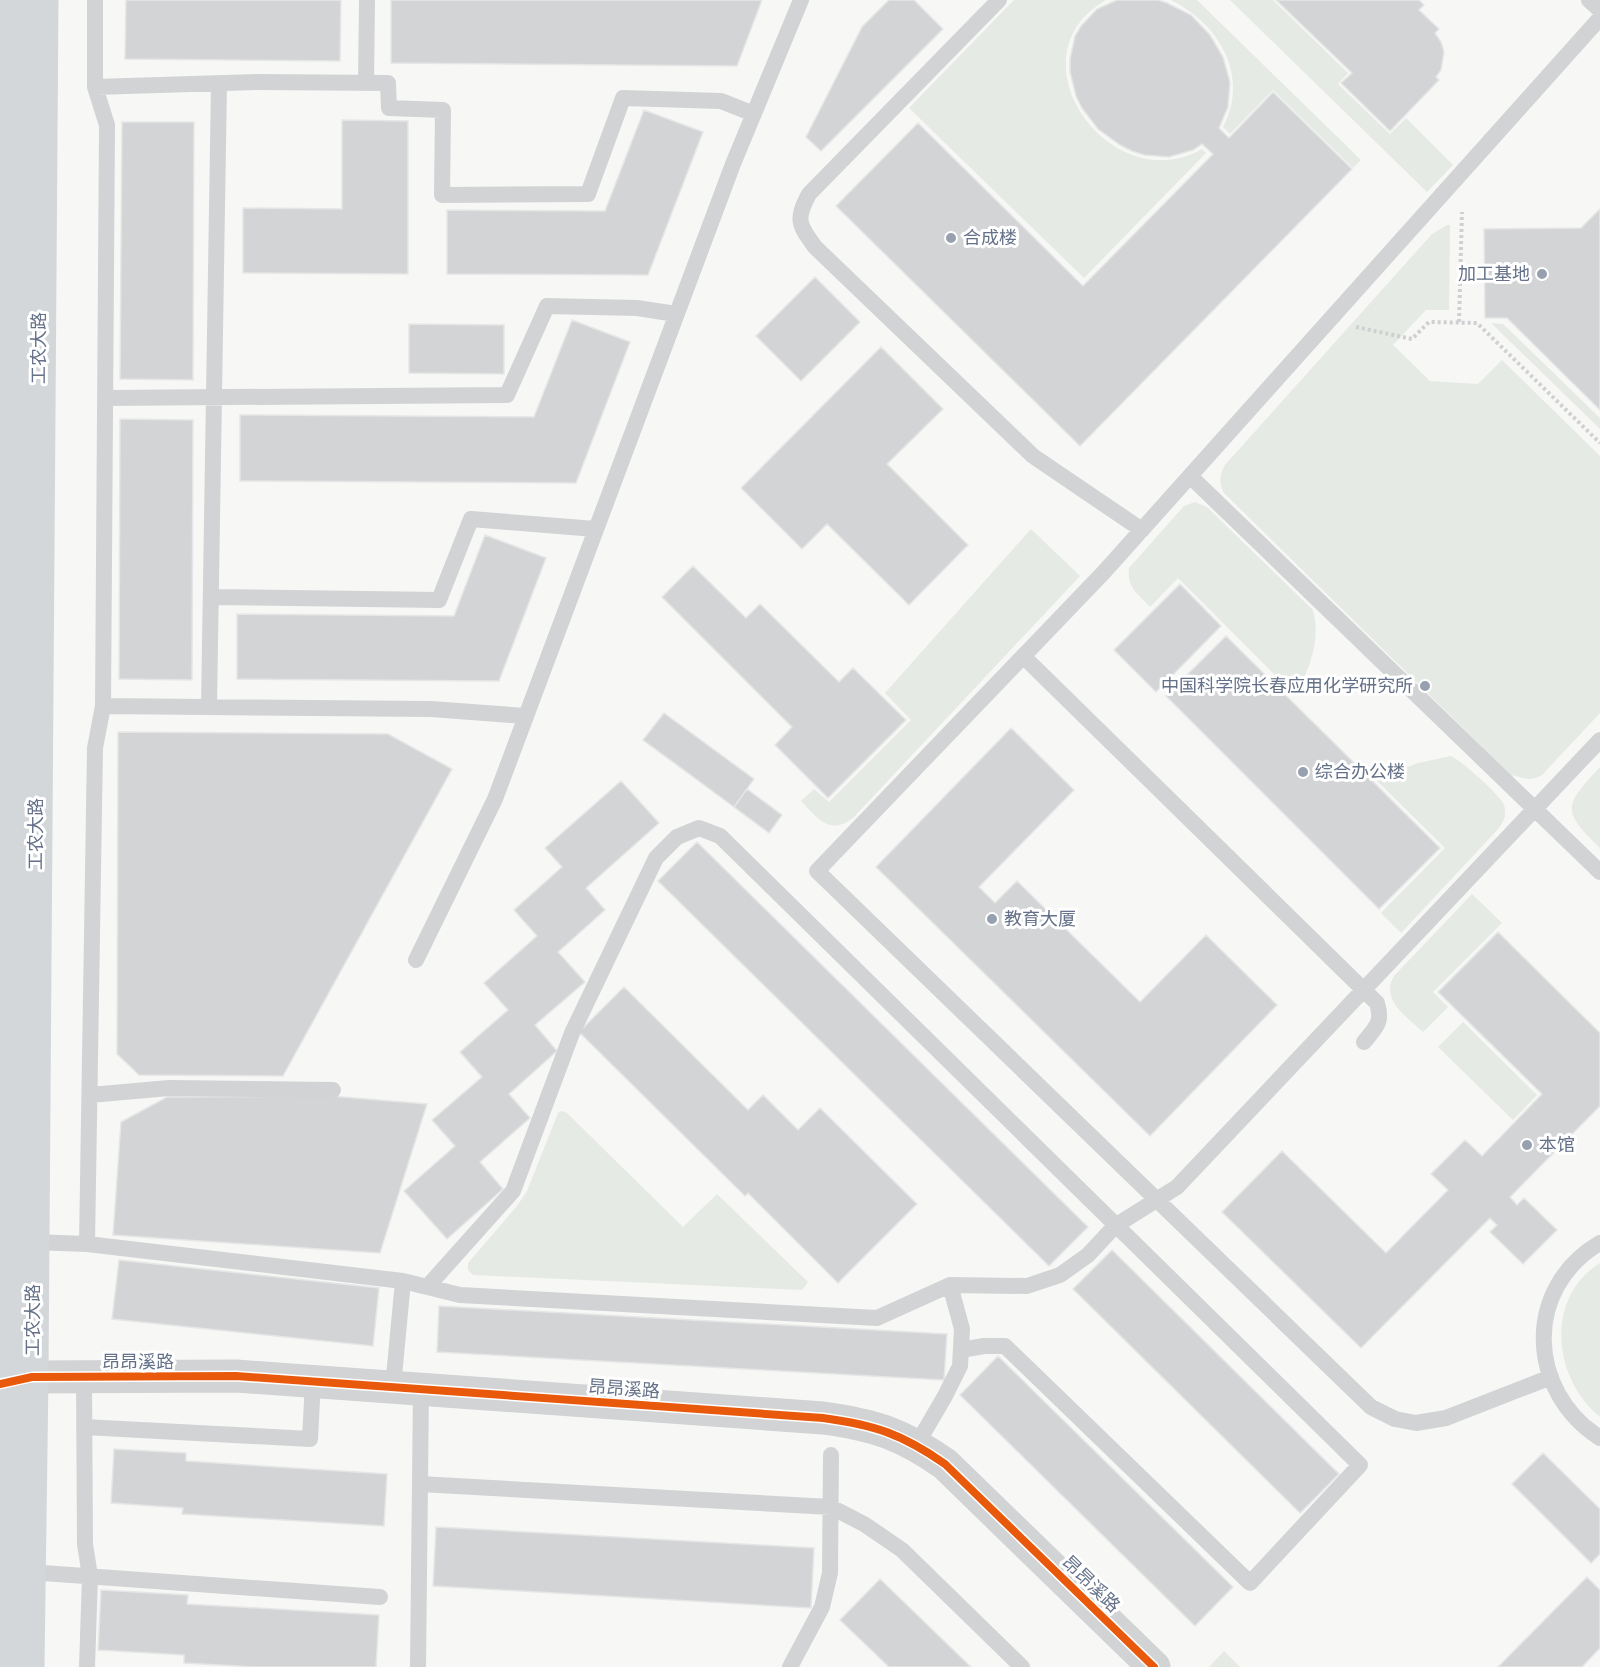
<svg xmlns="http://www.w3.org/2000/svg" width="1600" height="1667" viewBox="0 0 1600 1667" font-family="Rubik,'Noto Sans SC',sans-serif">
<rect width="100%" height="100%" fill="#f7f7f6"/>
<path fill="#e5eae4" d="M1014 0H1106C1007 57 1111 201 1202 149L1206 153 1084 278 909 108Z
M1171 0H1197L1361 160 1353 168 1273 90 1230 134 1223 127C1250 75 1219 24 1171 0Z
M1230 0H1273L1348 73 1338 84 1390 134 1406 118 1453 165 1427 192Z
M1447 225H1450L1449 310H1426L1393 345 1430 381 1478 384 1502 360 1600 456V713L1542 775C1531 782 1523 778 1511 775L1224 493C1219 483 1219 475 1225 465L1432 234Z
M1491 323 1503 324 1600 418V429Z
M1195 502 1207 507 1313 610C1321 639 1310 667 1297 692L1294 694 1178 578 1150 607C1137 593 1127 588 1129 568L1184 506Z
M1031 529 1080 576 853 818C829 836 818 818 801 801L814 789 829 802 911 720 885 693Z
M1451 756C1462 761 1501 796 1504 805 1507 814 1504 821 1499 828L1401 933 1381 913 1445 848 1377 781 1378 779 1418 763Z
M1600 767V848C1561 810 1564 806 1600 767Z
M1472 894 1502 923 1433 992 1448 1007 1423 1032C1407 1017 1380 1000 1394 976Z
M1463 1022 1537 1095 1513 1120 1438 1047Z
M561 1111 567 1113 683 1227 717 1194 808 1282 802 1290 473 1275 468 1270V1263L517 1206 527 1191 558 1113Z
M1600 1263V1417C1553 1379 1544 1298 1600 1263Z
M1224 1651 1240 1667H1209Z"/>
<path fill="#d3d4d6" stroke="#e6e6e6" stroke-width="1.5" d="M126 0H341L340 61 125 59Z
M391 0H762L737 66 391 63Z
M889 0H914L943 29 821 151 806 137 862 27Z
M1117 0H1158L1167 3 1191 15 1210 35 1223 57 1230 82 1228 107 1219 128 1229 138 1273 92 1352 169 1080 446 836 206 918 123 1083 286 1213 154 1202 144 1193 150 1169 157 1144 155 1132 151 1120 145 1098 129 1082 108 1076 96 1070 72V59L1075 36 1081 26 1097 9Z
M1276 0H1419L1424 5 1419 10 1439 29 1435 33 1441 42 1444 52 1441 70 1436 77 1439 80 1390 131 1341 83 1352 73Z
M644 110 703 132 648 275 447 274V210L605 211Z
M342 120 408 121V274L243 273V208L342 209Z
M122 122H194L193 380 120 379Z
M1600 209V410L1507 318H1485L1484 229 1581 228Z
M815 277 860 322 801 381 756 336Z
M572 320 630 342 576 483 240 481V415L534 417Z
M409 324 504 325V374L409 373Z
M881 347 943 409 887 464 968 545 909 605 827 524 802 549 741 488Z
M120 419 193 420 192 680 119 679Z
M485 535 546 558 499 681 237 679V614L454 616Z
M693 566 746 618 760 604 839 682 853 668 906 720 828 798 775 745 792 727 662 597Z
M1180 584 1221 626 1156 692 1114 650Z
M1226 636 1440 848 1379 909 1166 696Z
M664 713 754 779 734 807 643 740Z
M1011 728 1074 790 979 887 995 903 1017 881 1140 1002 1206 935 1277 1005 1150 1136 876 867Z
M118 732 388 734 452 769 283 1076 139 1075 117 1054Z
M621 781 659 823 586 888 605 910 558 952 585 982 535 1025 557 1051 509 1094 530 1118 480 1162 503 1189 447 1239 404 1191 455 1146 432 1120 482 1077 460 1052 508 1010 484 983 537 936 514 910 562 867 545 848Z
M747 789 782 815 769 833 734 807Z
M697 842 1088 1227 1049 1266 658 881Z
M1498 932 1600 1033V1106L1510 1197 1517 1205 1524 1198 1557 1230 1523 1264 1490 1232 1497 1225 1490 1218 1361 1348 1222 1212 1282 1151 1386 1253 1448 1190 1431 1174 1465 1140 1482 1156 1542 1094 1438 992Z
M624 987 748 1110 763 1095 798 1130 820 1108 917 1204 838 1283 748 1193 745 1196 579 1032Z
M330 1096 427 1104 380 1253 113 1235 121 1122 167 1097Z
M1112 1250 1339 1474 1300 1513 1073 1289Z
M119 1260 379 1288 373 1346 112 1319Z
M439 1306 947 1334 944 1380 437 1352Z
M998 1356 1233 1587 1195 1626 960 1395Z
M114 1449 186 1453V1461L387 1474 384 1526 182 1514 183 1508 111 1503Z
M1543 1453 1600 1509V1554L1591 1563 1512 1484Z
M436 1527 814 1548 811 1608 433 1586Z
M1587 1577 1600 1590V1648L1582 1667H1498Z
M880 1579 971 1667H889L840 1620Z
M101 1590 188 1595 187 1604 379 1615 376 1667H256L184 1663V1655L98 1650Z"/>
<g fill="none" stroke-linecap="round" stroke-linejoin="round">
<path stroke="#cfd0d1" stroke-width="4" stroke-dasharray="3 3" stroke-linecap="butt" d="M1459 322 1462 212
M1356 327 1412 339 1429 322 1477 323 1600 443"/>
<path stroke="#d2d3d4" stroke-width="16" d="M999 0 809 194C795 220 799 225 815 247L1033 456 1142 530
M1589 0 1600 10
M366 83 367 0
M95 87 256 82 388 83 389 108 443 110 442 195 588 194 623 98 721 101 754 114
M105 398 507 395 547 306 637 308 676 314
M1190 476 1600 872
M211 597 439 600 471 519 595 529
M1023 656 1377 1003C1383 1023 1376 1027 1364 1042
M103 706 431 709 525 716
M209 707 219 83
M416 960 495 799 733 164 801 0
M90 1095 169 1088 333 1090
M33 1242 87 1244 403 1281 460 1295 877 1318 950 1285 1027 1286 1060 1275 1088 1255 1115 1226 1177 1187 1600 740
M1600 1243C1523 1288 1527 1391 1600 1438
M87 1244 95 748 103 706 107 125 95 87V0
M428 1286 513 1191 572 1033 656 858 677 837 699 828 720 836 1360 1465 1250 1583 1005 1346H984L961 1350
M84 1377 85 1544 90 1576 87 1667
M1551 1377 1446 1418 1416 1423 1395 1419 1371 1407 817 871 1104 572 1600 18
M393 1387 403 1281
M84 1427 310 1439 313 1381
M917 1444 945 1396 960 1366 962 1329 950 1285
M420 1484 831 1507 864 1524 902 1550 1022 1667
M29 1572 380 1597
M418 1667 421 1389
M790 1667 822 1607 830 1573 831 1455"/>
<path stroke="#d2d3d4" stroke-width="33" d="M3 1384 32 1377 236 1376 823 1418C875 1425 902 1434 945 1464L1154 1667"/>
<path stroke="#d4d7da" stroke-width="33" d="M2 1667 16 0
M28 1667 32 1377 42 0"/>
<defs>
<path id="cycleway" d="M0 1384 32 1377 236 1376 823 1418C875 1425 902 1434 945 1464L1154 1667"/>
</defs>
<use href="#cycleway" stroke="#fff" stroke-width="11"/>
<use href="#cycleway" stroke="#e8590c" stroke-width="8"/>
</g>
<g fill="#97a0ae" stroke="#fff" stroke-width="2">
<circle cx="951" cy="238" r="6"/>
<circle cx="1542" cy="274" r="6"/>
<circle cx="1425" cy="686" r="6"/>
<circle cx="1303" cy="772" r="6"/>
<circle cx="992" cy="919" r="6"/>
<circle cx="1527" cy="1145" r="6"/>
</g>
<g text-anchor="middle" stroke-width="6" stroke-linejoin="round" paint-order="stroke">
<g font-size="18" fill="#647188" stroke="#fff" text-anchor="start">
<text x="963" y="244">合成楼</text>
<text x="1530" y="280" text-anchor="end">加工基地</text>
<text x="1413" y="692" text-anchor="end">中国科学院长春应用化学研究所</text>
<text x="1315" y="778">综合办公楼</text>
<text x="1004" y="925">教育大厦</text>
<text x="1539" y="1151">本馆</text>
</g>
<g font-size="18" fill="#647188" stroke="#fff">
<text transform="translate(39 348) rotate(-90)" y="6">工农大路</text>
<text transform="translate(36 834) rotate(-90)" y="6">工农大路</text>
<text transform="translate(33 1320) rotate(-90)" y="6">工农大路</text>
<text x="138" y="1368">昂昂溪路</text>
<text transform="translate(624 1389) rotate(4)" y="6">昂昂溪路</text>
<text transform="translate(1091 1584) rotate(44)" y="6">昂昂溪路</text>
</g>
</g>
</svg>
